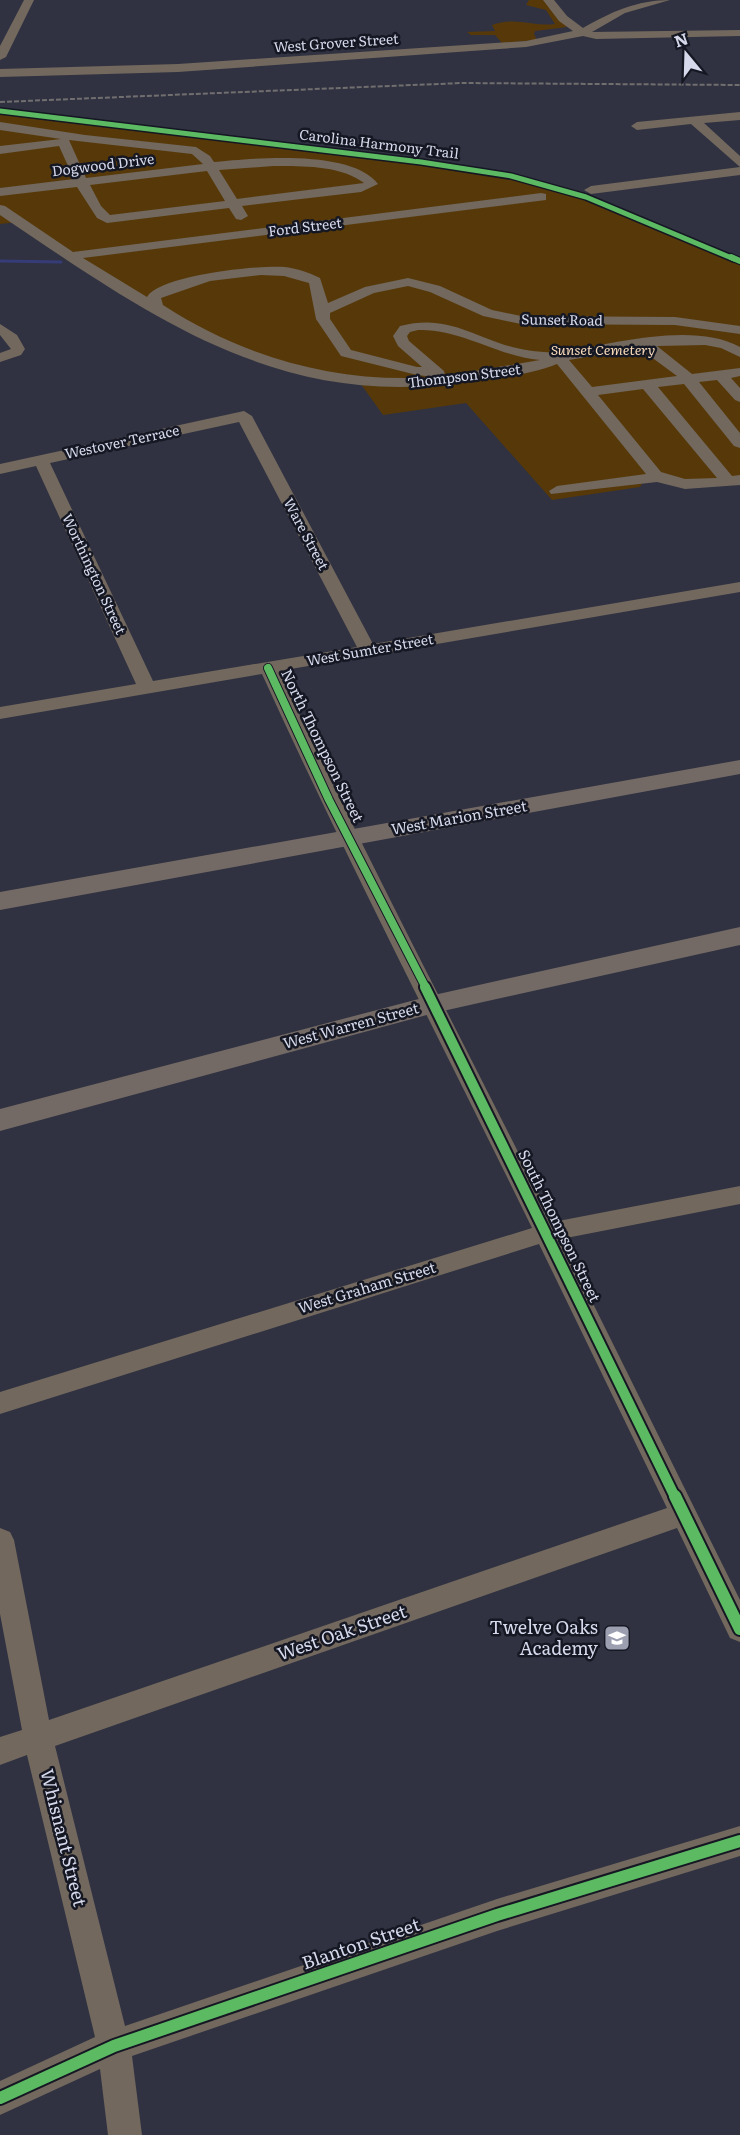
<svg xmlns="http://www.w3.org/2000/svg" width="740" height="2135" viewBox="0 0 740 2135" font-family="Literata,serif">
<rect width="100%" height="100%" fill="#303241"/>
<path fill="#573909" d="M529 0H546L567 27 535 31 534 34 537 40 502 43 495 35H471L467 32 495 31 492 25C515 16 534 27 555 24L546 10 526 5Z
M0 111 398 159 511 176 586 197 740 261V480L645 479 640 487 552 500 466 403 383 415 358 380 300 369 196 333 18 222 0 224Z"/>
<g fill="none" stroke-linecap="round" stroke-linejoin="round">
<path stroke="#363c77" stroke-width="3" d="M0 261 61 262"/>
<path fill="#72685e" fill-rule="evenodd" d="M24 0H34L6 57 0 60V46Z
M543 0H554L567 16 583 28C611 12 637 0 670 0L625 13 592 32 740 30V36L596 39 583 36 526 47 178 72 0 77V69L178 64 526 41 573 31 559 21Z
M740 112V120L704 123 740 156V167L691 124 637 130 631 126 637 122Z
M0 122 85 135 196 147 210 156 214 162C254 158 352 149 378 184L361 192 242 206 248 216 241 220 236 219 229 208 107 223 97 218 77 187 0 196V188L74 179 59 146 0 154V146L61 139 0 130ZM69 140 192 154 203 164 86 178ZM273 166C300 166 341 165 364 183L237 199 219 170ZM207 171 225 201 110 215 101 206 90 185Z
M740 167V175L591 194 584 190 591 186Z
M541 193 546 194V200L83 258 147 297C160 275 259 265 285 267 298 269 308 272 320 278L328 303 365 287 408 278 440 286 492 310 521 316 675 317 740 326V334L675 325 521 324 483 316 430 292 408 286 374 293 330 313V319L351 350 417 367H422L398 346 393 336 400 326C446 314 470 335 512 347 527 351 543 352 559 353 610 344 693 321 740 347V357L721 348 705 345 657 346 692 374 740 368V376L731 378 740 388V402L735 400 717 380 699 382 740 433V448L734 446 684 384 658 387 732 476 740 475V485L685 489 657 482 551 494 549 491 557 486 646 474 557 364C530 375 501 377 472 381 280 412 150 316 0 215V205L5 206 73 252ZM261 275 284 276 309 283 316 319 341 356 417 375 434 377C337 384 243 357 163 305L161 298 210 281ZM418 330C459 328 497 356 540 360L445 376 444 371 409 341 407 336 410 332ZM639 348 677 376 592 387 569 360ZM643 389 717 478 685 479 661 472 598 395Z
M0 324 17 335 25 349 21 355 0 362V353L11 349 0 335Z
M244 411 252 416 373 644 740 582V592L279 671C365 857 462 1038 553 1222L740 1186V1204L561 1239 740 1600V1642L730 1638 677 1528 55 1746 125 2026 497 1899 740 1826V1856L497 1931 132 2056 142 2135H108L100 2069 0 2115V2081L95 2037 27 1755 0 1765V1737L22 1730 0 1614V1528L10 1532 14 1540 49 1720 667 1508 539 1244 0 1414V1392L532 1228C442 1043 347 861 262 674L0 719V707L136 684 36 466 0 474V464ZM239 422 357 647 153 681 50 463Z"/>
<path fill="#746a65" fill-rule="evenodd" d="M740 760V774L0 910V892Z
M740 927V945L434 1013 0 1131V1109L434 995Z"/>
<path stroke="#716e6f" stroke-width="2" stroke-dasharray="5 2" stroke-linecap="butt" d="M0 102 462 83 740 85"/>
<defs>
<path id="cycleway-far4" d="M0 111 421 162 511 176 586 197 734 259"/>
<path id="cycleway-far3" d="M731 257 740 261"/>
<path id="cycleway-far2" d="M268 668 329 800 426 988"/>
<path id="cycleway-far1" d="M425 987 675 1497"/>
<path id="cycleway" d="M675 1496 740 1629
M0 2098 114 2046 497 1915 740 1841"/>
</defs>
<use href="#cycleway-far4" stroke="#151723" stroke-width="8"/>
<use href="#cycleway-far3" stroke="#151723" stroke-width="8"/>
<use href="#cycleway-far2" stroke="#151723" stroke-width="10"/>
<use href="#cycleway-far1" stroke="#151723" stroke-width="14"/>
<use href="#cycleway" stroke="#151723" stroke-width="16"/>
<use href="#cycleway-far4" stroke="#5cba63" stroke-width="5"/>
<use href="#cycleway-far3" stroke="#5cba63" stroke-width="6"/>
<use href="#cycleway-far2" stroke="#5cba63" stroke-width="8"/>
<use href="#cycleway-far1" stroke="#5cba63" stroke-width="10"/>
<use href="#cycleway" stroke="#5cba63" stroke-width="12"/>
</g>
<defs>
<symbol id="school-square" viewBox="-11 -11 22 22"><rect x="-9" y="-9" width="18" height="18" rx="4" fill="#9b9fb0" stroke="#151723"/><path d="M0-5L7-2L0 1L-7-2ZM-4 1L0 2.5L4 1V4Q0 6-4 4Z" fill="#fff"/></symbol>
</defs>
<g fill-rule="evenodd">
<use href="#school-square" x="602" y="1623" width="30" height="30"/>
</g>
<g text-anchor="middle" stroke-width="5" stroke-linejoin="round" paint-order="stroke">
<g font-size="14" fill="#d5d9eb" stroke="#151723">
<text transform="translate(336 43) rotate(-4)" y="5">West Grover Street</text>
<text transform="translate(379 144) rotate(7)" y="5">Carolina Harmony Trail</text>
<text transform="translate(103 165) rotate(-7)" y="5">Dogwood Drive</text>
<text transform="translate(305 227) rotate(-7)" y="5">Ford Street</text>
<text transform="translate(562 320) rotate(1)" y="5">Sunset Road</text>
<text transform="translate(464 376) rotate(-7)" y="5">Thompson Street</text>
<text transform="translate(122 442) rotate(-12)" y="5">Westover Terrace</text>
<text transform="translate(306 534) rotate(62)" y="5">Ware Street</text>
<text transform="translate(94 574) rotate(65)" y="5">Worthington Street</text>
<text transform="translate(370 650) rotate(-10)" y="5">West Sumter Street</text>
</g>
<g font-size="14" font-style="italic" fill="#f9dcbb" stroke="#151723">
<text x="603" y="355">Sunset Cemetery</text>
</g>
<g font-size="15" fill="#d5d9eb" stroke="#151723">
<text transform="translate(322 746) rotate(64)" y="5">North Thompson Street</text>
<text transform="translate(459 818) rotate(-10)" y="5">West Marion Street</text>
<text transform="translate(351 1026) rotate(-15)" y="5">West Warren Street</text>
<text transform="translate(559 1226) rotate(64)" y="5">South Thompson Street</text>
<text transform="translate(367 1288) rotate(-17)" y="5">West Graham Street</text>
</g>
<g font-size="18" fill="#d5d9eb" stroke="#151723" text-anchor="end">
<text x="598" y="1634">Twelve Oaks<tspan x="598" dy="21">Academy</tspan></text>
</g>
<g font-size="18" fill="#d5d9eb" stroke="#151723">
<text transform="translate(342 1633) rotate(-19)" y="6">West Oak Street</text>
<text transform="translate(63 1838) rotate(76)" y="6">Whisnant Street</text>
<text transform="translate(361 1944) rotate(-19)" y="6">Blanton Street</text>
</g>
</g>
<g transform="translate(686 54) rotate(341)" stroke="#151723" stroke-width="4.5" paint-order="stroke">
<path d="M0-4.5L10 22L0 15L-10 22Z" fill="#d5d9eb"/>
<text y="-9" font-size="16" font-weight="bold" text-anchor="middle" fill="#d5d9eb">N</text>
</g>
</svg>
